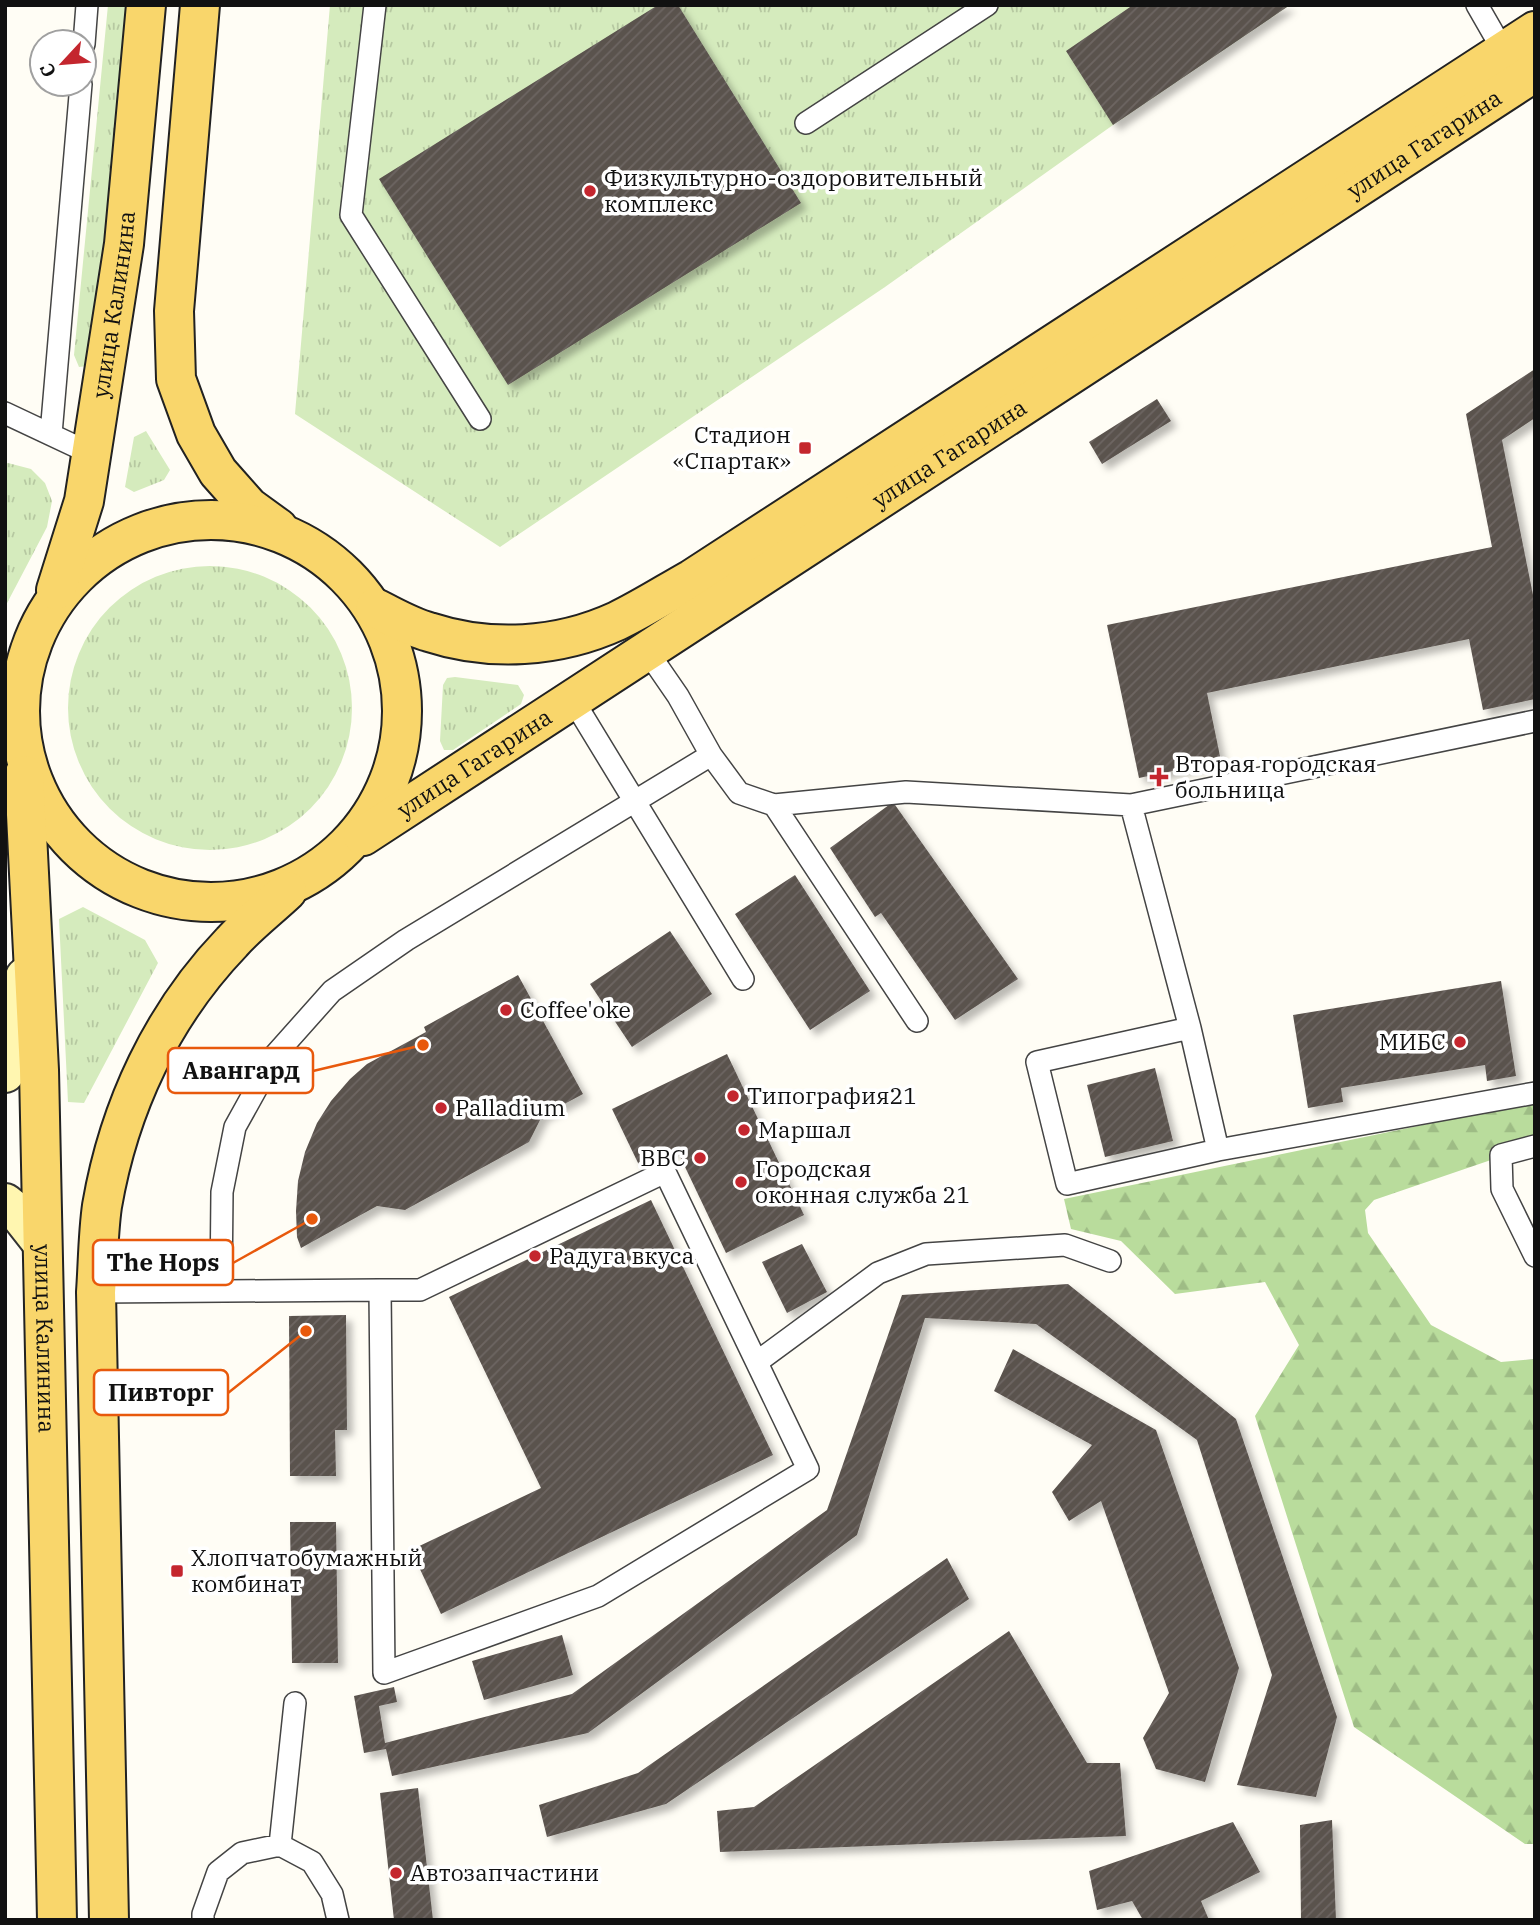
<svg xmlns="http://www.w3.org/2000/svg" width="1540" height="1925" viewBox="0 0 1540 1925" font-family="'IBM Plex Serif',serif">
<defs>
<pattern id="grass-tufts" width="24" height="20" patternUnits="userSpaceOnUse" patternTransform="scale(1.75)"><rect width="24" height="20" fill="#d5ebbd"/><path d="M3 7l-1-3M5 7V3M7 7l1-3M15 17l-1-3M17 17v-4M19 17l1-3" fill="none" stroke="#b6c8a1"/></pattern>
<pattern id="forest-firs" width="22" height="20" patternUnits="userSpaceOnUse" patternTransform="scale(1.75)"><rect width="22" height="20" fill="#b9dc9c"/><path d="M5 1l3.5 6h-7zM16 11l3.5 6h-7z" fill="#9ebc85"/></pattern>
<pattern id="building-hatch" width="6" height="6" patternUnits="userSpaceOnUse" patternTransform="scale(1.75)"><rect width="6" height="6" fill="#5a524d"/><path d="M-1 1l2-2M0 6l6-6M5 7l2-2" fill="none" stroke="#6d6662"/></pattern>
<filter id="shadow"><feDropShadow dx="6" dy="6" stdDeviation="3.5" flood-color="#0004"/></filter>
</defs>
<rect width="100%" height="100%" fill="#fffdf5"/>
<path fill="url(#grass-tufts)" d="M108 5H129L94 358 88 366 79 367 74 355Z
M330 5H1290L1113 125 885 287 500 547 295 414Z
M146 431 170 470 164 480 134 492 125 487 134 437Z
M8 463 31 469 45 483 52 501 47 527 5 607V464Z
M68 708a142 142 0 1 1 284 0a142 142 0 1 1-284 0Z
M455 677 518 685 524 695 521 704 453 750H444L440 741 443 685 447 678Z
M83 907 145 940 158 963 84 1103 68 1102 59 919Z"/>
<path fill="url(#forest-firs)" d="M1535 1102V1145L1374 1200 1365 1210 1368 1233 1431 1325 1501 1362 1535 1359V1844H1525L1354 1727 1255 1416 1299 1345 1265 1282 1175 1294 1121 1241 1071 1229 1064 1199Z"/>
<path fill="url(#building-hatch)" filter="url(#shadow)" d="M658 5H678L801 203 508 385 379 179Z
M1133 5H1290L1113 125 1066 51Z
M1535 369V418L1502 440 1535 605V699L1483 710 1469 639 1207 693 1221 761 1139 778 1107 625 1492 547 1466 414Z
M1157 399 1171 421 1102 464 1089 442Z
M893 802 1018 979 955 1020 881 913 875 917 830 848Z
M795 875 870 991 810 1030 735 914Z
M670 931 712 994 632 1047 590 984Z
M518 975 583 1094 542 1116 529 1142 405 1210 377 1206 301 1248 297 1237 296 1211 298 1181 305 1152 317 1123 331 1101 350 1079 367 1064 426 1032 424 1027Z
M1501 981 1516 1076 1487 1081 1485 1065 1341 1088 1343 1102 1308 1108 1293 1015Z
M727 1054 804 1215 726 1253 676 1148 639 1165 612 1109Z
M1155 1068 1173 1141 1105 1157 1087 1085Z
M651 1200 773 1455 441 1614 411 1550 541 1488 449 1297Z
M802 1244 827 1292 787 1313 762 1262Z
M1068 1284 1236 1419 1337 1717 1316 1797 1237 1785 1272 1675 1197 1440 1036 1324 925 1318 857 1535 588 1733 392 1776 386 1749 364 1753 354 1696 394 1687 397 1702 379 1706 385 1743 572 1694 827 1510 902 1295Z
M346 1315 347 1430H335L336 1476H290L289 1316Z
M1013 1349 1156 1430 1239 1668 1205 1782 1156 1769 1143 1738 1169 1693 1101 1501 1069 1521 1052 1492 1092 1445 994 1391Z
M290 1522H336L338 1663H292Z
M947 1558 969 1599 666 1804 547 1837 539 1805 638 1773Z
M1009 1631 1087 1763H1120L1126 1836 720 1852 717 1811 754 1807Z
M562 1635 573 1675 484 1700 472 1661Z
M418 1788 433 1920H394L380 1793Z
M1332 1820 1336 1920H1301L1300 1825Z
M1233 1822 1260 1872 1201 1901 1209 1920H1143L1132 1901 1097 1910 1089 1871Z"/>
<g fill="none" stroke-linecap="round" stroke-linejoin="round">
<defs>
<path id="lane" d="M375 5 351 215 480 419
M1477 5 1504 52
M84 44 87 5
M806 123 987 5
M5 413 92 454
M51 434 81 84
M647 651 678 696 711 755 739 793 774 805 906 792 1131 805 1535 721
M573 700 743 979
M774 805 917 1021
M1131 805 1190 1028 1218 1150 1535 1093
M1190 1028 1037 1062 1067 1184 1218 1150
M1535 1146 1501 1155 1502 1189 1535 1256
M221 1291 222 1192 235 1127 275 1055 332 991 406 940 711 755
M96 1292 380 1290 384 1673 598 1596 808 1469 665 1172 420 1290H380
M757 1362 878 1273 926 1254 1065 1245 1110 1261
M280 1845 295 1703
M203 1920V1914L218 1872 242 1853 280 1845 312 1862 332 1894 338 1920"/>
<path id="secondary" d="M5 1073 16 1040 25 977
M5 1203 20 1215 42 1243"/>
<g id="primary">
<path d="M200 5 174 311 176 379 196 434 218 472 249 507 278 528"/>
<circle cx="211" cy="711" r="191"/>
<path id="s1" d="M56 590 84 501 124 244 146 5"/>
<path d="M375 608C392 616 410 627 429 632 490 652 558 648 617 621 642 609 667 593 692 579L1535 31"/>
<path id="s2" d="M24 775 39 1070 57 1920"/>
<path id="s3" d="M363 836 1535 72"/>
<path d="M109 1920 96 1292C98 1264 98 1234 102 1206 119 1107 162 1015 232 942 248 924 269 908 287 891"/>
</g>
</defs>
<use href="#lane" stroke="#444" stroke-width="24"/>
<use href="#secondary" stroke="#333" stroke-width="42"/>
<use href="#primary" stroke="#222" stroke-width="42"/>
<use href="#lane" stroke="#fff" stroke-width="21"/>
<use href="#secondary" stroke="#fff6b0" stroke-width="38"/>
<use href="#primary" stroke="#f9d66b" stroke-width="38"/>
</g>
<g fill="#c4262e" stroke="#fff" stroke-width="2.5">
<circle cx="590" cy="191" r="7"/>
<rect x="798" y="441" width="14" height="14" rx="3.5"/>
<path d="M1155.5 766.5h7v7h7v7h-7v7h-7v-7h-7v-7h7z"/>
<circle cx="506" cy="1010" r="7"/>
<circle cx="1460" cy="1042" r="7"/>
<circle cx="733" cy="1096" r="7"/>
<circle cx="441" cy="1108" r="7"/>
<circle cx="744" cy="1130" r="7"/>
<circle cx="700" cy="1158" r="7"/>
<circle cx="741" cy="1182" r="7"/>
<circle cx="535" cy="1256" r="7"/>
<rect x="170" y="1564" width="14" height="14" rx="3.5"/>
<circle cx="396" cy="1873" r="7"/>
</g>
<g text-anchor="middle" stroke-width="7" stroke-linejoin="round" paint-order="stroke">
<g font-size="23" fill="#111" stroke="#fff">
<text dy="8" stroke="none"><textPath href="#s3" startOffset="1267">улица Гагарина</textPath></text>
<text dy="8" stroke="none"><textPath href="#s1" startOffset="292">улица Калинина</textPath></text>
<text dy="8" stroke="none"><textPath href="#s3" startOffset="700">улица Гагарина</textPath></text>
<text dy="8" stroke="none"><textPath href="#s3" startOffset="133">улица Гагарина</textPath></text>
<text dy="8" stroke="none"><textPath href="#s2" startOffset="564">улица Калинина</textPath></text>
</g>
<g font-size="23" fill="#111" stroke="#fff" text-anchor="start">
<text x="604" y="186">Физкультурно-оздоровительный<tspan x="604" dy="26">комплекс</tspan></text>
<text x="791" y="443" text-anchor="end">Стадион<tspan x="791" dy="26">«Спартак»</tspan></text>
<text x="1175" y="772">Вторая городская<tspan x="1175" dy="26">больница</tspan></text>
<text x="520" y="1018">Coffee'oke</text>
<text x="1446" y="1050" text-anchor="end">МИБС</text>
<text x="747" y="1104">Типография21</text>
<text x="455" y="1116">Palladium</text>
<text x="758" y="1138">Маршал</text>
<text x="686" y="1166" text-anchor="end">ВВС</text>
<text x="755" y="1177">Городская<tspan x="755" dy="26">оконная служба 21</tspan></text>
<text x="549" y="1264">Радуга вкуса</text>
<text x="191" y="1566">Хлопчатобумажный<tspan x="191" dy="26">комбинат</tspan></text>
<text x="410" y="1881">Автозапчастини</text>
</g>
</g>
<path fill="none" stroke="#e8590c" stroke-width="2.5" d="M423 1045L313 1071M312 1219L233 1263M306 1331L228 1393"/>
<g fill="#e8590c" stroke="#fff" stroke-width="2.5">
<circle cx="423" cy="1045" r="7"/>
<circle cx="312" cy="1219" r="7"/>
<circle cx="306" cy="1331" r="7"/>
</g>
<g fill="#fff" stroke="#e8590c" stroke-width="2.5">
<rect x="168" y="1048" width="145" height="45" rx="7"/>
<rect x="93" y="1240" width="140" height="45" rx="7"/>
<rect x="94" y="1370" width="134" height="45" rx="7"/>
</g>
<g font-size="24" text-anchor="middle" font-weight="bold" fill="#111">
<text x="241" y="1079">Авангард</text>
<text x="163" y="1271">The Hops</text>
<text x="161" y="1401">Пивторг</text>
</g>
<rect width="1540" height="1925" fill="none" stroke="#111111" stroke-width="14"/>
<g transform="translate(63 63) rotate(244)"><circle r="33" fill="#ffffff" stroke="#a0a0a0" stroke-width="2"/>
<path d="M0-5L12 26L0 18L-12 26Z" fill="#c4262e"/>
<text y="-10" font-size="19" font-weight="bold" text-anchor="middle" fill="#111111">С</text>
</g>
</svg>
